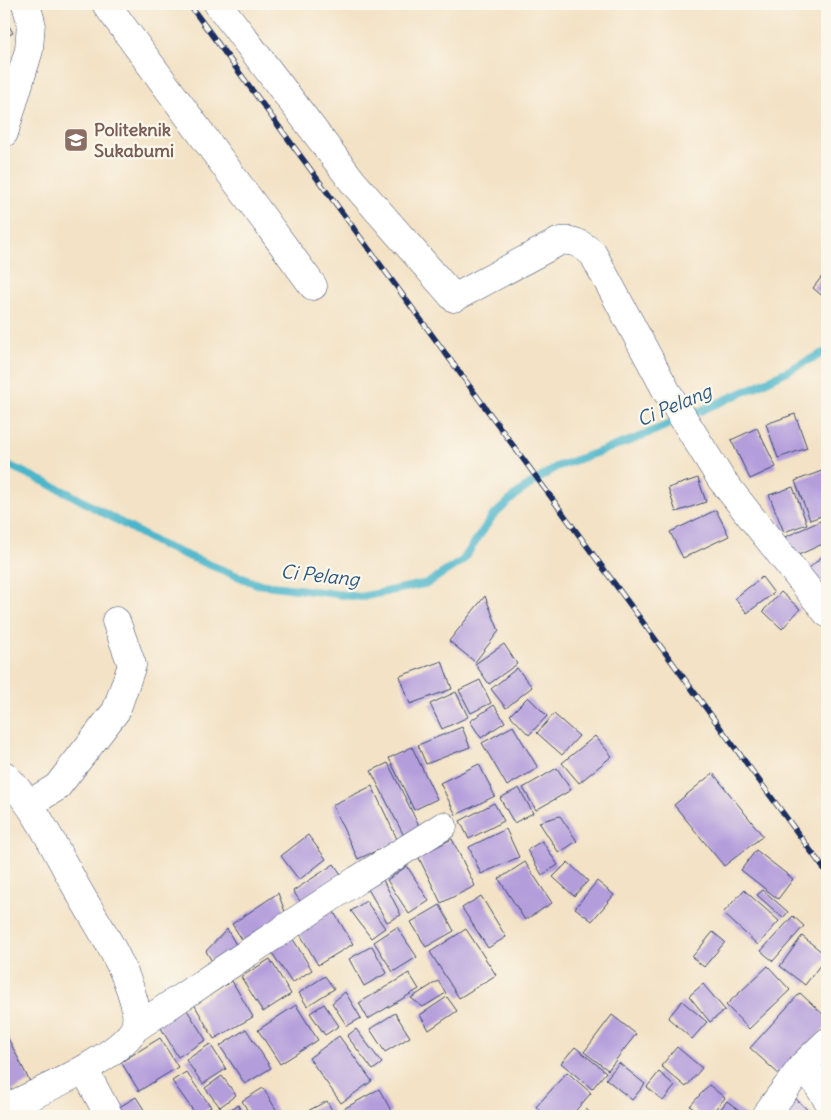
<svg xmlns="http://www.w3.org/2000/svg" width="831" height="1120" viewBox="0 0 831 1120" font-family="Delius,sans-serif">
<rect width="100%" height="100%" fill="#fbf7ec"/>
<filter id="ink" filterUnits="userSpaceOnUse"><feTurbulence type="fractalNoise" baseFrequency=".02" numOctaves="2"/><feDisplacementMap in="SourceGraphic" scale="10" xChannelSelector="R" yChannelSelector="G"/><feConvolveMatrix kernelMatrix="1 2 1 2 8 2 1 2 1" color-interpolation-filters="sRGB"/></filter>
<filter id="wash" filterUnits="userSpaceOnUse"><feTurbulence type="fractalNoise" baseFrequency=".0096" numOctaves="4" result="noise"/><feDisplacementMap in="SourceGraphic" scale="20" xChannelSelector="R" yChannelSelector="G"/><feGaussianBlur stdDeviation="1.12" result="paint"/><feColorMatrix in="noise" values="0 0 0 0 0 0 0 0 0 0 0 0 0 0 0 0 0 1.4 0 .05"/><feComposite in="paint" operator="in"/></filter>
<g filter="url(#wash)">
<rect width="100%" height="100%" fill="#f3e2c5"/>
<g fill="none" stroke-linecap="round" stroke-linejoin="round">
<path stroke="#4cb5ca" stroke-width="8" d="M4 463 68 493 161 545 257 584 361 597 428 583 463 560 492 517 518 493 556 467 635 439 755 387 827 351"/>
</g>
<g id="blocks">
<path fill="#b49ddb" d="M4 4H5L9 10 4 12Z
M4 17 13 33 4 38Z
M827 270V300L813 288Z
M795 414 807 448 778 458 766 424Z
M757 428 776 467 750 479 731 440Z
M827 469V514L810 520 795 481Z
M698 478 706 502 676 512 668 488Z
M793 487 807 524 784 532 769 495Z
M716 510 729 536 683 558 670 532Z
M827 518V542L794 557 785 537Z
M827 552V586L822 590 807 570Z
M762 577 774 593 747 613 735 598Z
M781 592 800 609 782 629 763 611Z
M485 596 499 631 475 662 449 641Z
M504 644 517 664 489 684 475 664Z
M442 661 452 689 410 704 400 676Z
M517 668 532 687 506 708 491 689Z
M480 680 491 703 471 713 459 690Z
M456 692 468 717 442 729 430 704Z
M528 697 547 716 529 735 510 715Z
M494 705 505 722 481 738 470 721Z
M554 714 579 736 562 755 537 733Z
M513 726 538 768 507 786 482 743Z
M462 727 470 747 426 764 418 745Z
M595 736 612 756 579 783 562 763Z
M412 747 437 799 414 810 389 758Z
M388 763 421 830 405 838 371 771Z
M479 764 495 796 456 815 440 783Z
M557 768 571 790 536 810 523 788Z
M713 773 763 836 724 866 674 805Z
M372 786 398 841 358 859 332 805Z
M519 788 533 813 514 823 500 798Z
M494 803 504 821 469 839 460 821Z
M560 816 577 841 559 853 539 822Z
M506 829 519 857 481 874 469 847Z
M308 835 326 859 299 880 281 856Z
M452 839 475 886 441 903 418 856Z
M542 841 558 865 542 875 527 850Z
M756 850 793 879 778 899 741 870Z
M525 862 552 903 525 920 499 879Z
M568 862 588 881 574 896 553 877Z
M334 864 345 880 304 907 293 891Z
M407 866 429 901 409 914 387 880Z
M383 880 401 915 387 922 368 889Z
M597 881 614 895 592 921 575 908Z
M744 890 779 921 758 945 723 913Z
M763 890 788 912 783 918 757 895Z
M278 893 287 917 245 944 232 924Z
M481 896 506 937 488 948 462 908Z
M366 901 385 928 371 938 351 911Z
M440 905 454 931 426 947 411 922Z
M332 909 353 944 318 965 297 929Z
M793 916 804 926 773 961 761 951Z
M397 927 417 957 393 972 374 942Z
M227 929 239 950 214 965 206 951Z
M466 929 496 975 459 998 430 952Z
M713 932 725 942 704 967 692 957Z
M291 936 312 970 292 983 270 950Z
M802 936 827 956 805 985 780 966Z
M372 946 387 973 364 986 349 959Z
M270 959 291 994 263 1012 241 977Z
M768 966 790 990 749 1029 726 1005Z
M409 973 419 989 368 1019 359 1003Z
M325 976 334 989 307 1006 299 993Z
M232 981 253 1017 214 1039 194 1004Z
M438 981 446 993 423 1007 411 998Z
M703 984 725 1010 710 1022 689 996Z
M345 992 361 1018 347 1026 332 1003Z
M800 993 827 1018V1025L781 1076 750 1048Z
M447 997 457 1011 429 1030 420 1015Z
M682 1001 707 1022 692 1039 668 1018Z
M324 1004 339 1026 325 1035 310 1013Z
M296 1005 318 1040 280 1064 258 1030Z
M185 1007 206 1040 178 1057 158 1023Z
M395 1013 410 1037 385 1052 370 1029Z
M612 1015 636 1034 608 1070 584 1052Z
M246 1029 271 1068 245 1084 220 1046Z
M356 1029 382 1063 373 1070 347 1036Z
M4 1030 30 1082 4 1095Z
M339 1036 372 1081 341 1103 309 1058Z
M160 1038 178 1067 139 1091 121 1062Z
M210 1044 226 1069 203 1084 186 1060Z
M575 1047 606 1072 592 1089 561 1063Z
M677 1047 702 1068 686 1087 661 1066Z
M827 1054V1082L813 1069Z
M619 1063 645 1084 632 1100 606 1079Z
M186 1072 211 1107 197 1116 172 1081Z
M567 1072 591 1093 571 1116H546L536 1107Z
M659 1072 675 1086 663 1101 647 1087Z
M222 1076 236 1095 220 1107 205 1088Z
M709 1085 725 1098 709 1116H702L690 1106Z
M263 1088 280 1116H251L242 1101Z
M379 1089 392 1112 385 1116H343L340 1111Z
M136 1097 148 1116H113L111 1112Z
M795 1098 813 1115 812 1116H777Z
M327 1101 335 1116H298Z
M727 1101 747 1116H715Z
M238 1105 244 1116H219Z
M586 1109 594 1116H580Z"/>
</g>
</g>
<g filter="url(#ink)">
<use href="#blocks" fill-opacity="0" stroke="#3b4a6d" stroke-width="1"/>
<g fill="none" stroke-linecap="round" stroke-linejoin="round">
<defs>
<path id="minor" d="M106 4 313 286
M218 4 353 182 454 298 560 241C574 239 583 245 593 254L667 392 721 479 827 613
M4 133 29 50 31 22 26 4
M4 775C36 805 56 852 78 890 97 924 122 959 133 998 136 1008 139 1021 133 1031 114 1060 36 1093 4 1109
M29 804 57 787 116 711 132 665 116 621
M134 1029 357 880 443 826
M804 1064 827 1099
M84 1069 109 1116
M765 1116 804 1064 827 1042"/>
</defs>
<use href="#minor" stroke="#3b4a6d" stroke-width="29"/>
<use href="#minor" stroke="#fff" stroke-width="28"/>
<defs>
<path id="rail" d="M189 4 827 873"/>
</defs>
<use href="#rail" stroke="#1b2f5e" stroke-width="5.5"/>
<use href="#rail" stroke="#fbf7ec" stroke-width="4" stroke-dasharray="11" stroke-linecap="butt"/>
</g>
</g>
<defs>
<symbol id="university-square" viewBox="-11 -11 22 22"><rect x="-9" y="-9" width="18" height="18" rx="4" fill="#8d6e63" stroke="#fbf7ec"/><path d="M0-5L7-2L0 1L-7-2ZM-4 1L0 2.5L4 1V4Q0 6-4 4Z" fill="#fff"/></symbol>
</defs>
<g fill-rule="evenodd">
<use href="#university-square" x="62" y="126" width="28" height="28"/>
</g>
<g text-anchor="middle" stroke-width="4.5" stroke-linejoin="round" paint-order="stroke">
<g font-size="18" font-weight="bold" fill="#785e54" stroke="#fbf7ec" text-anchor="start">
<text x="94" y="136">Politeknik<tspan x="94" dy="21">Sukabumi</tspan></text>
</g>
<g font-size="19" font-style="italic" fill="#2a577e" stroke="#fbf7ec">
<text transform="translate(674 405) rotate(-23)" y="7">Ci Pelang</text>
<text transform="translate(320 575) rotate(6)" y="7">Ci Pelang</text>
</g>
</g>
<rect width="831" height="1120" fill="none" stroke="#fbf7ec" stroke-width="20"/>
</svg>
